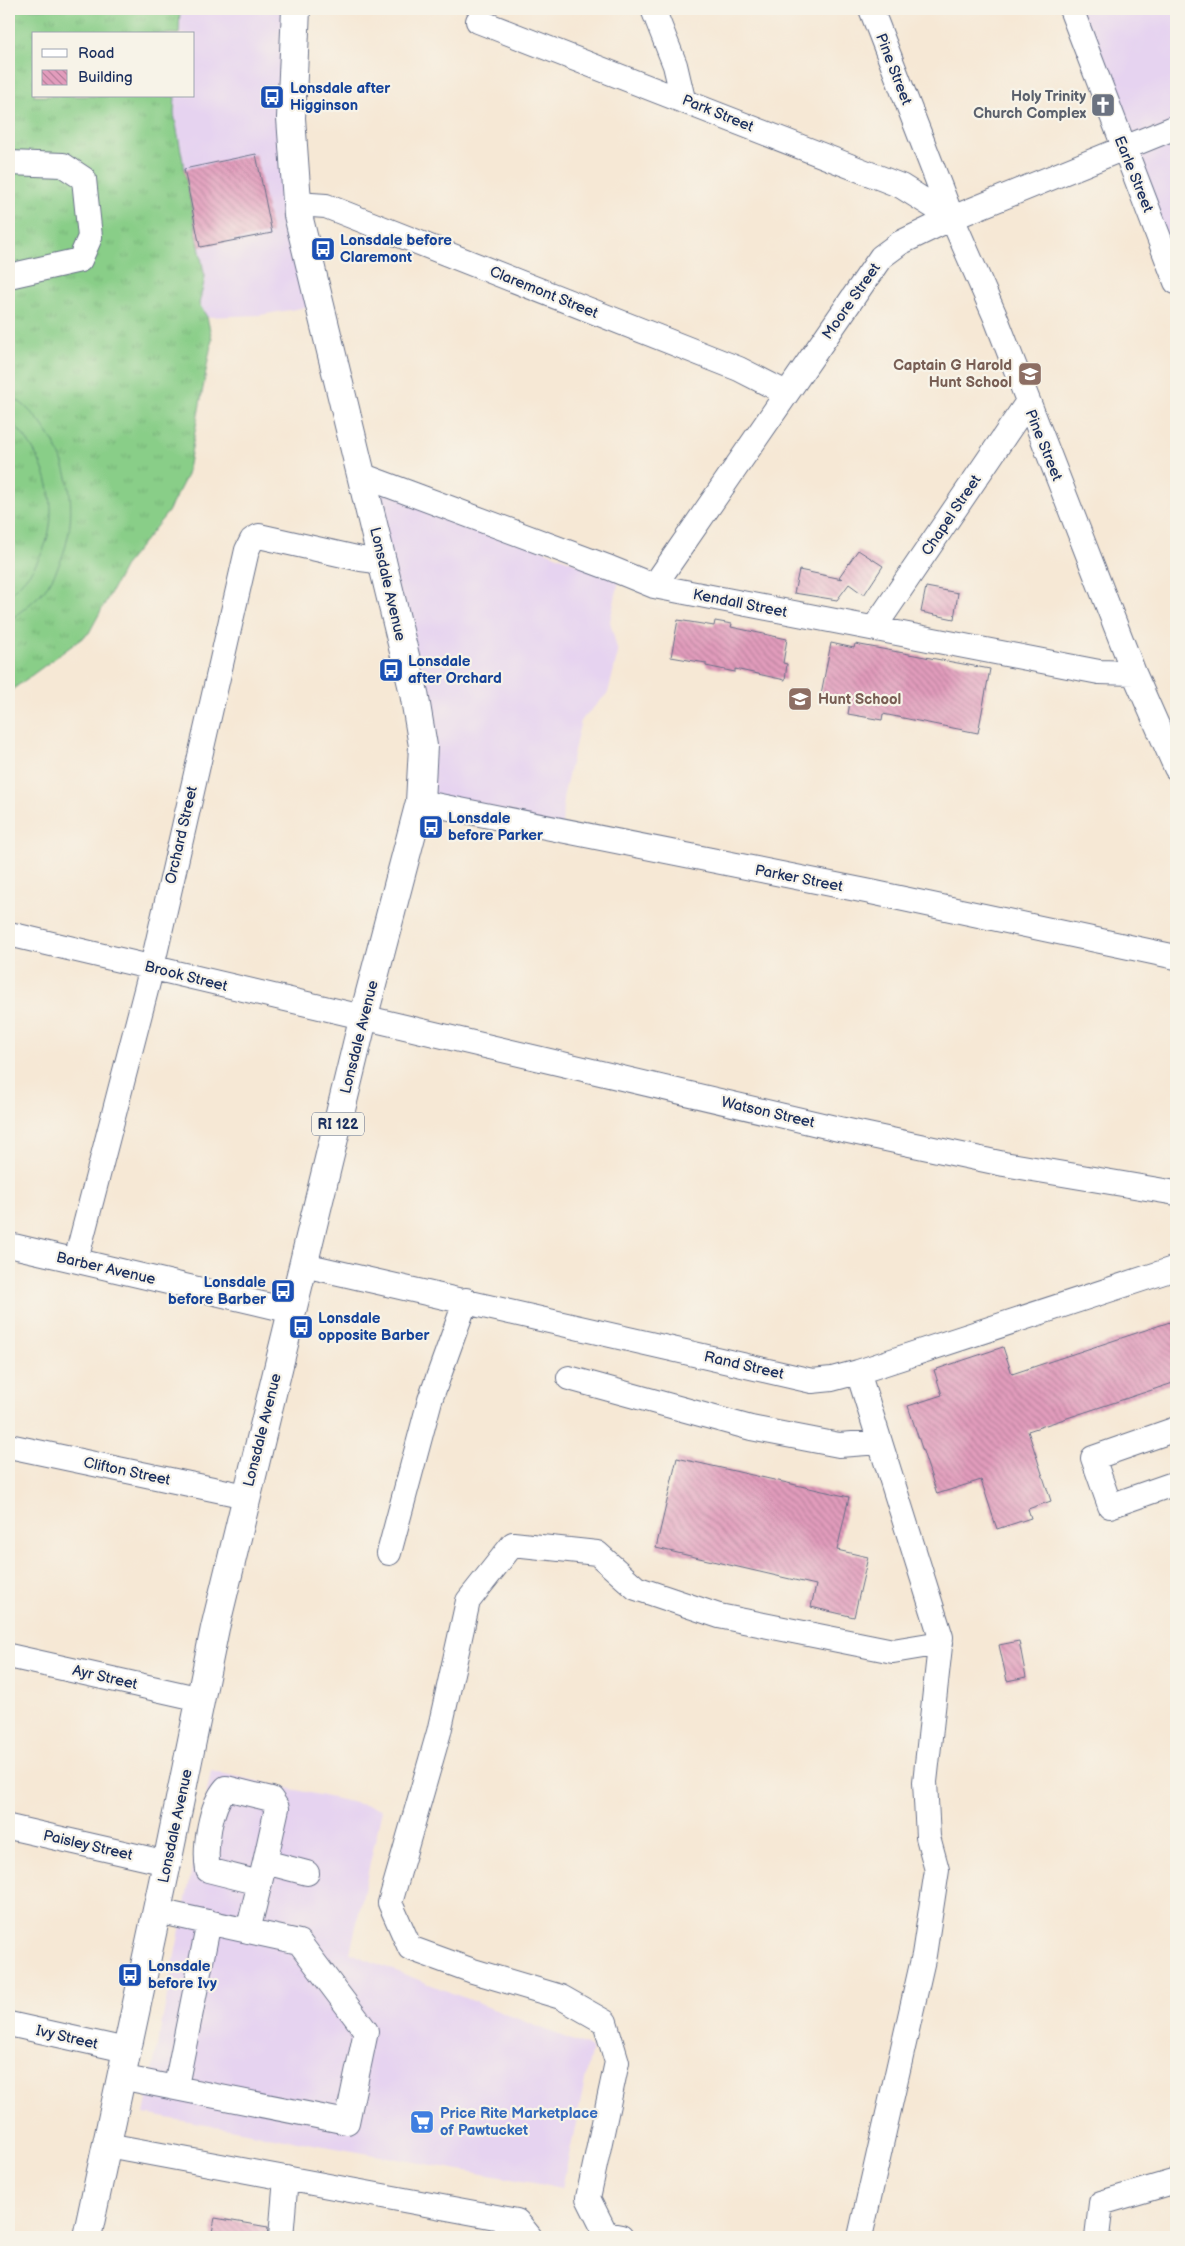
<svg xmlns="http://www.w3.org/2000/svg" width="1185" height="2246" viewBox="0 0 1185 2246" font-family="'Balsamiq Sans',sans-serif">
<defs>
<pattern id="grass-tufts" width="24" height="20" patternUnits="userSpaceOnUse" patternTransform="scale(1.25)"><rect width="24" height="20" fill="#89ce88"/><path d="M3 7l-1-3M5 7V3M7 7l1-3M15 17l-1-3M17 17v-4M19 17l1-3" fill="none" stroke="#76b178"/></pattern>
<pattern id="building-back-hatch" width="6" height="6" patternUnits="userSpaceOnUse" patternTransform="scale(1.25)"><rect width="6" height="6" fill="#e29cbc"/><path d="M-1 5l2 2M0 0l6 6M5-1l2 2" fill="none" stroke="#b6809c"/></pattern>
</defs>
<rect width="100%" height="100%" fill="#f7f3e8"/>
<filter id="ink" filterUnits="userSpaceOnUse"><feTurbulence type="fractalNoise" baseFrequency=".02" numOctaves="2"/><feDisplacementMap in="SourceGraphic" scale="10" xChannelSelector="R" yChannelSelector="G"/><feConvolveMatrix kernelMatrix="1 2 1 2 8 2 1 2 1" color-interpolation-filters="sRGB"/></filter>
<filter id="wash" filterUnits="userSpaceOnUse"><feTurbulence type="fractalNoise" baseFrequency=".0096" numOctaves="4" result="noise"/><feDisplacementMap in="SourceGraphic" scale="20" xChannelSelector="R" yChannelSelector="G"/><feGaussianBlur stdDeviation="1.12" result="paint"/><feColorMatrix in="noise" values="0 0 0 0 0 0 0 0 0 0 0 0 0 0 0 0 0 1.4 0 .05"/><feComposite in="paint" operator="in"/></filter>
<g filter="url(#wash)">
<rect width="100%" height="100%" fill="#f6e8d5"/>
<path fill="#e6d3f0" d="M180 9H297L314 306 260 315 207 317 199 304 205 278 174 114 175 96H194V34H179Z
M1064 9H1176V247L1166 252Z
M364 477 619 581 610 621 618 653 608 693 581 720 563 798 562 833 430 809Z
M211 1771 382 1809 350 1953 592 2048 562 2188 144 2114Z"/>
<path fill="url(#grass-tufts)" stroke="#527e73" d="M9 9H180L179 34H34V96H175L174 114 205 278 199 304 207 317 212 339 187 475 168 512 126 564 89 633 9 692Z"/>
<path fill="#89ce88" stroke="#527e73" d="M9 394C72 436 90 521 48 585 38 599 22 610 9 621V594C69 546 61 470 9 419Z"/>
<g id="blocks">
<path fill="url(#building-back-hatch)" d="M256 154 272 233 200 247 184 169Z
M858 550 883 566 864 595 849 584 837 600 794 593 799 570 842 579 839 577Z
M926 587 958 593 954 619 921 612Z
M678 620 714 626 715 621 732 624 731 627 787 639 783 663 787 664 785 680 735 669V672L706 666V663L671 657Z
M831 643 854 648 855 644 990 669 978 733 883 714 882 720 848 714 850 702H845V699L821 694Z
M1176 1320V1382L1028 1431 1051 1501 1028 1509 1031 1518 997 1529 981 1480 937 1494 908 1406 942 1395 934 1370 1003 1347 1012 1374Z
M677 1458 849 1497 837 1550 868 1557 854 1617 811 1607 816 1585 656 1548Z
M1019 1641 1026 1677 1007 1681 999 1645Z
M215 2218 268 2227 267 2237H211Z"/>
</g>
</g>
<g filter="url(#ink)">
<use href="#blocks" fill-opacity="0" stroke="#687088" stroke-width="1"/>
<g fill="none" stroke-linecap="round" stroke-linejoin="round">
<defs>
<path id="minor" d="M653 9 675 65 683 99
M871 9 952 218 995 316 1134 673 1176 768
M1071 9 1176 282
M478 21 901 186 952 218
M9 163 63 165 84 179 90 237 80 260 9 276
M297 204 326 206 739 369 786 393
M361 475 610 568 654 586 1099 672 1134 673
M654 586 881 257 900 243 952 218 1176 127
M874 628 1027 403
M420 802 871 892 1176 957
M9 934 839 1129 1004 1164 1176 1193
M9 1245 292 1311
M76 1260 152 967 247 550 252 540 259 536 361 559 384 562
M304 1265 812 1381 832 1379 858 1372 1176 1268
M858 1372 941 1637 925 1782 928 1837 937 1870 924 1955 860 2237
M569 1378 751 1428 839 1445 880 1442
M1176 1429 1093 1458 1110 1506 1176 1483
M9 1446 246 1496
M389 1553 430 1400 466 1300
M9 1656 201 1699
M9 1827 167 1863
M260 1883 208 1870C204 1847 210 1806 226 1788L271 1799 277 1808 265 1862
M248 1931 265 1862 307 1873
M9 2024 126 2050
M120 2077 347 2122 366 2031 299 1942 157 1911
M176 2086 209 1922
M107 2145 517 2221 530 2237
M281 2237 286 2178
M621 2237 606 2234 588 2198 617 2062 605 2022 561 1997 473 1971 410 1948 390 1903 439 1732 468 1601 513 1544 597 1553 636 1588 719 1616 893 1651 941 1643
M1097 2237 1101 2203 1176 2181"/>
<path id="major" d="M87 2237 167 1863 215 1628 363 1019 420 802 423 746 414 693 298 215 291 118 296 9"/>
</defs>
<use href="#minor" stroke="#687088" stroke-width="26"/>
<use href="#major" stroke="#687088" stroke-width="30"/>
<use href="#minor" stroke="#fff" stroke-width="24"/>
<use href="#major" stroke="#fff" stroke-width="28"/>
</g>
</g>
<defs>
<symbol id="bus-square" viewBox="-11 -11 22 22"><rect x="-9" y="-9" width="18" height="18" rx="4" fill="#1a4fb4" stroke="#f7f3e8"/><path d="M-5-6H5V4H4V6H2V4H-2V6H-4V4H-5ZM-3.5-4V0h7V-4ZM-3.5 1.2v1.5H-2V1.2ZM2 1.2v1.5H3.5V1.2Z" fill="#fff"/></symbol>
<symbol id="church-square" viewBox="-11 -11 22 22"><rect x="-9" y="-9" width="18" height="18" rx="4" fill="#6b7280" stroke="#f7f3e8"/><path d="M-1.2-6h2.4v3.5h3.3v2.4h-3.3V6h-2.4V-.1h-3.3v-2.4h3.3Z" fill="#fff"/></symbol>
<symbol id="school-square" viewBox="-11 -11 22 22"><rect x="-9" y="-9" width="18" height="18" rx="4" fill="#8d6e63" stroke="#f7f3e8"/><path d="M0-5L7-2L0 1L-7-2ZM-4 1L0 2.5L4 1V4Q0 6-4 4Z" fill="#fff"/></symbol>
<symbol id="supermarket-square" viewBox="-11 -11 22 22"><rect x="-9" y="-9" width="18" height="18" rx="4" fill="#3f7fe0" stroke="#f7f3e8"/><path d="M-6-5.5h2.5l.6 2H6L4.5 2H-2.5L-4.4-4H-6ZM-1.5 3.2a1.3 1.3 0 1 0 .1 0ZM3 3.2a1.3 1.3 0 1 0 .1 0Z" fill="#fff"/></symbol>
</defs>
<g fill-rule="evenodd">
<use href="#bus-square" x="258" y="83" width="28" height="28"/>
<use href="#church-square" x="1089" y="91" width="28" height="28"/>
<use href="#bus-square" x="309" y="235" width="28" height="28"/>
<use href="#school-square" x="1016" y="360" width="28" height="28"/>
<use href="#bus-square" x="377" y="656" width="28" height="28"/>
<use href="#school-square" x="786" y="685" width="28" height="28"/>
<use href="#bus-square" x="417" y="813" width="28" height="28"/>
<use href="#bus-square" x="269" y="1277" width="28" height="28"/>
<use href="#bus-square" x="287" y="1313" width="28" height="28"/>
<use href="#bus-square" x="116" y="1961" width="28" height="28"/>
<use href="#supermarket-square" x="408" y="2108" width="28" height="28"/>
</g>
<g text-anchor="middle" stroke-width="4.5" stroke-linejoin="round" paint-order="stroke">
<rect fill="#f7f3e8" stroke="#5d6a87" stroke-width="1" x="312" y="1112.5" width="52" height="23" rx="4"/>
<g font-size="14" font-weight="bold" fill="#1b2f5e">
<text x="338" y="1129">RI 122</text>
</g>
<g font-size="15" fill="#1b2f5e" stroke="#f7f3e8">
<text transform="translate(894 69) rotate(69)" y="5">Pine Street</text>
<text transform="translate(718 113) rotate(22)" y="5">Park Street</text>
<text transform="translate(1134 174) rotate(68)" y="5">Earle Street</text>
<text transform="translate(544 292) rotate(22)" y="5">Claremont Street</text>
<text transform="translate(851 301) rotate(-55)" y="5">Moore Street</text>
<text transform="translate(1044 445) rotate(68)" y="5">Pine Street</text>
<text transform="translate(951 515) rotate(-56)" y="5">Chapel Street</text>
<text transform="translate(388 584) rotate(77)" y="5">Lonsdale Avenue</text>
<text transform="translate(740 603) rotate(11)" y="5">Kendall Street</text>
<text transform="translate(181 835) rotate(-77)" y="5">Orchard Street</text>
<text transform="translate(799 878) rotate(11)" y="5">Parker Street</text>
<text transform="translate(186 976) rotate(14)" y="5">Brook Street</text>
<text transform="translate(359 1037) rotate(-76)" y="5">Lonsdale Avenue</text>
<text transform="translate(768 1112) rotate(13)" y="5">Watson Street</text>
<text transform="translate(106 1268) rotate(13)" y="5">Barber Avenue</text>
<text transform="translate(744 1365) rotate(13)" y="5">Rand Street</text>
<text transform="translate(262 1430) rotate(-76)" y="5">Lonsdale Avenue</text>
<text transform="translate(127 1471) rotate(12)" y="5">Clifton Street</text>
<text transform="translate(105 1677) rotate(13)" y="5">Ayr Street</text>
<text transform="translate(175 1826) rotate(-78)" y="5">Lonsdale Avenue</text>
<text transform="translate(88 1845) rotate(13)" y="5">Paisley Street</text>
<text transform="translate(67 2037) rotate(13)" y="5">Ivy Street</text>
</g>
<g font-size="15" font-weight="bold" fill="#164399" stroke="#f7f3e8" text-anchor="start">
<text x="290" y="93">Lonsdale after<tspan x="290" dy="17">Higginson</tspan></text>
<text x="340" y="245">Lonsdale before<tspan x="340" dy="17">Claremont</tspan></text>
<text x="408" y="666">Lonsdale<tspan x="408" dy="17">after Orchard</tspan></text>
<text x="448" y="823">Lonsdale<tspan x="448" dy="17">before Parker</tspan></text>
<text x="266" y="1287" text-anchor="end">Lonsdale<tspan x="266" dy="17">before Barber</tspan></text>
<text x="318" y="1323">Lonsdale<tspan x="318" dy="17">opposite Barber</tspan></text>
<text x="148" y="1971">Lonsdale<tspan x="148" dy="17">before Ivy</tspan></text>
</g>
<g font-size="15" font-weight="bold" fill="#5b616d" stroke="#f7f3e8" text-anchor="end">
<text x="1086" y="101">Holy Trinity<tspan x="1086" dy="17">Church Complex</tspan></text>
</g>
<g font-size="15" font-weight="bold" fill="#785e54" stroke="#f7f3e8" text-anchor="end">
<text x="1012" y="370">Captain G Harold<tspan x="1012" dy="17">Hunt School</tspan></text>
<text x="818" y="704" text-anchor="start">Hunt School</text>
</g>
<g font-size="15" font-weight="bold" fill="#366cbe" stroke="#f7f3e8" text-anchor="start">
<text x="440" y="2118">Price Rite Marketplace<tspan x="440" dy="17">of Pawtucket</tspan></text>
</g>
</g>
<rect width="1185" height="2246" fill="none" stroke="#f7f3e8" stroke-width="30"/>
<rect x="32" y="32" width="162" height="65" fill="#f7f3e8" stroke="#9fa5b1"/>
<rect x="42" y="49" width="25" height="8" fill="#ffffff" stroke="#9fa5b1"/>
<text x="78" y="58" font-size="15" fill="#1b2f5e">Road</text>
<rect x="42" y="70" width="25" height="15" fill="url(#building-back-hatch)" stroke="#9fa5b1"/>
<text x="78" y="82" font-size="15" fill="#1b2f5e">Building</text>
</svg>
